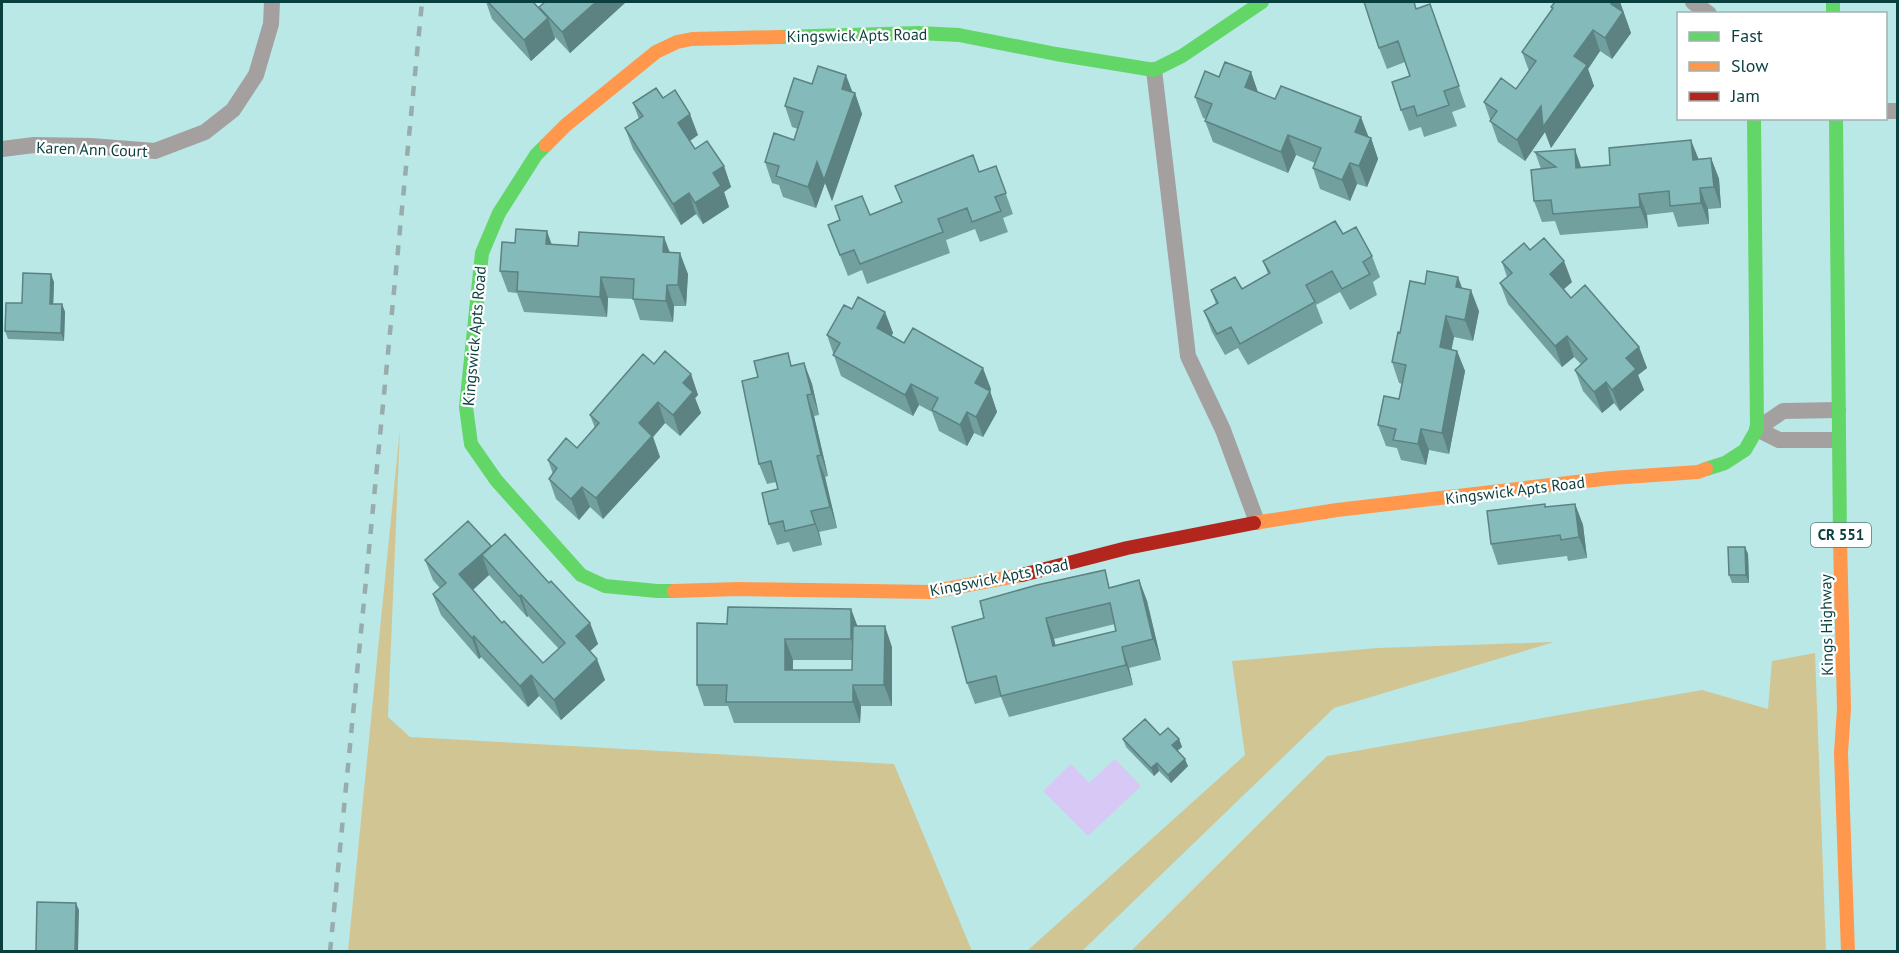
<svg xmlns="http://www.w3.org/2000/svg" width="1899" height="953" viewBox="0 0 1899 953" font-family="'PT Sans',sans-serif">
<rect width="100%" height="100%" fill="#b9e8e7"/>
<path fill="#d2c594" d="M400 428 388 717 410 737 894 764 972 951H348Z
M1554 642 1334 708 1082 951H1027L1245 755 1232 661 1377 648Z
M1815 653 1826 951H1131L1327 756 1702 690 1768 709 1772 661Z"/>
<path fill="#d8c8f6" d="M1115 759 1141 786 1088 836 1043 791 1071 764 1089 783Z"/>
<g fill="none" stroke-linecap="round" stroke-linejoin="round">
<path stroke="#a4a0a0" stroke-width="16" d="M1693 2 1709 14
M1154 70 1188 356 1223 430 1257 522
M1886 111H1898
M2 149 34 145 91 146 155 151 205 132 233 110 256 75 271 24 272 2
M1838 410 1783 411 1757 429 1779 440H1838"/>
<path stroke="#63d668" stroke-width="14" d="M1833 2V14
M780 37 919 33 959 35 1056 54 1154 70 1182 56 1262 2
M1836 118 1840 539
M546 145 536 155 499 213 482 253 466 407 471 444 496 480 581 575 605 586 657 591H674
M1706 469 1725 463 1745 450 1757 429 1754 118"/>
<path stroke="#ff974d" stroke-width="14" d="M546 145 566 125 656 52 677 42 692 39 780 37
M1254 523 1337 510 1611 478 1698 472 1706 469
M1840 539 1844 709 1841 753 1848 952
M674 591 738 589 930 592 1022 575"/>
<path stroke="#b3261e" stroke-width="14" d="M1022 575 1127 548 1254 523"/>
<path stroke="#99acac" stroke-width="4.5" stroke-dasharray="10 10" stroke-linecap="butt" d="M330 952 422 2"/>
</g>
<path fill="#72a09f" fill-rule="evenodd" d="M486 2H533L539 8 545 2H626L570 53 555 37V39L531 61 492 19Z
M1555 2H1620L1631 33 1612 59 1600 51 1588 69 1594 86 1551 148 1545 132 1525 161 1498 142 1484 102 1516 89 1529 71 1522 52 1552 10 1551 7Z
M1430 4 1466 107 1452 112 1457 126 1424 137 1421 127 1409 131 1401 110 1410 76 1405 62 1387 69 1379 48 1417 9Z
M1251 72 1258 92 1371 138 1378 159 1367 187 1357 184 1350 201 1320 189 1313 168 1315 163 1296 155 1288 173 1213 142 1205 121 1206 119 1203 118 1195 97 1219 77Z
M812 84 855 93 862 114 832 201 825 183 816 208 783 197 779 185 772 183 765 162 794 140 798 129 792 127 785 106Z
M663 98 698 135 690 141 695 149 724 166 731 187 724 192 729 207 703 224 696 214 681 225 633 149 625 128 639 119 633 103Z
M1535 152 1582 168 1711 158 1719 179 1721 208 1708 209 1709 224 1678 227 1673 212 1647 215 1648 228 1560 235 1555 221 1542 222 1534 201 1541 169Z
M996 166 1013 214 1003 218 1008 232 980 242 975 229 946 240 950 253 867 284 862 270 848 276 828 225 840 220 835 206 870 215Z
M1343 234 1372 256 1380 277 1373 282 1377 295 1350 310 1340 292 1316 305 1323 323 1248 365 1238 348 1225 355 1212 332 1204 311 1216 304 1211 290 1242 289 1268 274 1263 261Z
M552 245 670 252 688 274 686 306H674L673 322 640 320 633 299 608 298 607 317 524 312 517 293 508 292 500 271Z
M1530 250 1572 282 1564 289 1571 298 1639 347 1647 368 1638 375 1644 390 1620 411 1614 403 1602 413 1583 391 1575 370 1581 364 1574 357 1562 367 1508 304 1500 283 1507 277 1502 262Z
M54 282 53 304H62L65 312 64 341 8 339 5 331Z
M1425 284 1462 288 1479 311 1473 341 1454 337 1451 349 1457 351 1465 371 1449 454 1429 450 1426 465 1401 460 1397 448 1386 446 1378 425 1399 399 1402 384 1399 383 1392 362Z
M885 312 893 333 891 336 991 389 990 391 997 412 983 437 974 433 967 446 939 431 932 412 919 405 913 416 841 376 827 335Z
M804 363 812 384 819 415 814 416 828 476 825 477 837 528 819 532 822 545 793 552 789 542 777 545 769 524 778 489 776 482 767 484 759 464 758 377Z
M654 364 691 374 698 395 695 398 701 413 680 436 665 423 653 437 660 457 603 519 590 507 579 520 556 499 549 479 553 474 548 460 577 448 595 428 590 415Z
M1575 504 1583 525 1587 558 1568 561 1567 556 1498 565 1491 544 1546 507Z
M491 547 549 583 590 623 598 644 590 651 605 680 561 720 539 696 528 707 481 657 479 659 441 615 433 595 440 588 433 580 425 560ZM489 575 527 617 528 616 559 649 543 663 502 623 473 590Z
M1745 547 1748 554 1749 583H1732L1729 575Z
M1139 580 1147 601 1161 660 1129 668 1133 685 1009 717 1001 697 975 704 967 683 952 627ZM1115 624 1116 631 1055 646 1054 639Z
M851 609 857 626 892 647V706H861L860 723H734L728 706H704L697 685 727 624ZM793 660H852V670H793Z
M1160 735 1179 739 1182 747 1177 751 1188 766 1171 783 1159 771 1154 776 1126 747 1123 739Z"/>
<path fill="#5c8282" d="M596 2H626L570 53 562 32Z
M1613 2H1620L1631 33 1612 59 1605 38 1611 4Z
M548 18 555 39 531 61 524 40Z
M1593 30 1600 51 1588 69 1594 86 1551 148 1545 132 1525 161 1517 140Z
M1251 72 1258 93 1245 87Z
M846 75 854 96 855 93 862 114 832 201 824 180 842 89Z
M690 114 698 135 685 144 678 123Z
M1361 117 1369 138 1355 132Z
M1288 135 1296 155 1288 173 1281 152Z
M1371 138 1378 159 1367 187 1359 166Z
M1691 140 1699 160H1693Z
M1575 149 1582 170 1576 168Z
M1711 158 1719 179 1721 208 1714 187Z
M817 162 825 183 816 208 808 187Z
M1350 163 1357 184 1350 201 1342 180Z
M724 166 731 187 724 192 729 207 703 224 695 203 713 173Z
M1700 188 1708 209 1709 224 1701 203Z
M689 193 696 214 681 225 673 204Z
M1639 194 1647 215 1648 228 1640 207Z
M547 231 554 251 546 244Z
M664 237 672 258 663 252Z
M680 253 688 274 686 306 678 285Z
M1564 261 1572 282 1558 294 1550 274Z
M51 274 54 282 53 311 50 304Z
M601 277 608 298 607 317 600 297Z
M1458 277 1466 298 1456 287Z
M667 285 674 306 673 322 666 301Z
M1471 290 1479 311 1473 341 1465 320Z
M62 304 65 312 64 341 61 333Z
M885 312 893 333 884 349 877 328Z
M1446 316 1454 337 1448 368 1440 347Z
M1567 336 1574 357 1562 367 1555 346Z
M1639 347 1647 368 1638 375 1644 390 1620 411 1612 390 1626 358Z
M1457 351 1465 371 1449 454 1442 433Z
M804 363 812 384 819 415 812 394Z
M983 368 991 389 990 391 997 412 983 437 976 417 975 383Z
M691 374 698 395 695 398 701 413 680 436 673 415 683 383Z
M1606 382 1614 403 1602 413 1594 392Z
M911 384 919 405 913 416 905 395Z
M807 395 814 416 828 476 821 455Z
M658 402 665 423 653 437 660 457 603 519 596 498 639 423Z
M967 412 974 433 967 446 960 425Z
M1421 429 1429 450 1426 465 1418 444Z
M817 456 825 477 837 528 830 507Z
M582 487 590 507 579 520 571 499Z
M1575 504 1583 525 1587 558 1579 537Z
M811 511 819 532 822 545 815 524Z
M491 546 482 555 489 575 467 595 459 574Z
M1745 547 1748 554 1749 583 1746 575Z
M1139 580 1147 601 1161 660 1153 639Z
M521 595 528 616 527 617 519 596Z
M851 609 859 630 858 660 851 639Z
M1046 618 1054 639 1061 667 1053 646Z
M590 623 598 644 583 657 576 636Z
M885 626 892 647V706L884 685Z
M474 636 481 657 479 659 472 638Z
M785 639 793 660 792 691 785 670Z
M1122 647 1129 668 1133 685 1126 665Z
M597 659 605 680 561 720 554 700Z
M531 675 539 696 528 707 520 686Z
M853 685 861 706 860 723 853 702Z
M1179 739 1182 747 1175 753 1172 745Z
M1185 759 1188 766 1171 783 1168 775Z
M1157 763 1159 771 1154 776 1151 768Z
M76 903 79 910 78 951H75Z"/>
<path fill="#84bab9" stroke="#5c8282" stroke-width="1.5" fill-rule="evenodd" d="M488 2H533L548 18 524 40Z
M545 2H596L562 32 539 7Z
M1364 2H1414L1416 9 1430 4 1459 86 1444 91 1449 105 1417 116 1414 106 1401 110 1392 82 1410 76 1398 41 1379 48Z
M1555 2H1613L1611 4 1623 12 1605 38 1593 30 1574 56 1587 65 1543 127 1541 106 1517 140 1490 121 1497 111 1484 102 1501 78 1516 89 1536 61 1522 52 1553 8 1551 7Z
M1225 62 1251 72 1245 87 1275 99 1281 86 1361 117 1355 132 1371 138 1359 166 1350 163 1342 180 1313 168 1321 148 1288 135 1281 152 1205 121 1212 104 1195 97 1205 71 1219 77Z
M818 66 846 75 842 89 855 93 824 180 817 162 808 187 776 176 779 166 765 162 774 133 794 140 803 112 785 106 794 78 812 84Z
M656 88 663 98 675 90 690 114 678 123 695 149 707 141 724 166 713 173 721 186 695 203 689 193 673 204 625 128 643 116 633 103Z
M1691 140 1693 160 1711 158 1714 187 1700 188 1701 203 1670 206 1669 191 1639 194 1640 207 1553 214 1551 200 1534 201 1531 170 1556 167 1535 152 1575 149 1576 168 1610 165 1609 148Z
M973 155 979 172 996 166 1006 193 995 197 1001 211 972 222 967 208 938 219 943 232 860 264 854 250 840 255 828 225 840 220 835 206 862 196 870 215 902 202 895 186Z
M1335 221 1343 234 1356 227 1372 256 1363 262 1370 274 1342 289 1332 271 1306 285 1315 302 1240 344 1231 327 1217 334 1204 311 1218 303 1211 290 1235 277 1242 289 1270 273 1263 261Z
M516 229 547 231 546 244 578 246 579 232 664 237 663 252 680 253 678 285H667L666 301 633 299 634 279 601 277 600 297 517 291 518 272 500 271 502 242 515 243Z
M1544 238 1564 261 1550 274 1571 298 1585 285 1639 347 1626 358 1636 369 1612 390 1606 382 1594 392 1575 370 1587 359 1567 336 1555 346 1500 283 1512 273 1502 262 1524 243 1530 250Z
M1427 271 1458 277 1456 287 1471 290 1465 320 1446 316 1440 347 1457 351 1442 433 1421 429 1418 444 1393 440 1396 429 1378 425 1384 396 1399 399 1406 365 1392 362 1398 332 1400 333 1410 281 1425 284Z
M23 273 51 274 50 304H62L61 333 5 331 6 303H22Z
M858 297 885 312 877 328 904 343 913 328 983 368 975 383 990 391 976 417 967 412 960 425 932 410 938 398 911 384 905 395 833 355 840 343 827 335 844 305 852 309Z
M665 351 691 374 683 383 693 392 673 415 658 402 639 423 652 436 596 498 582 487 571 499 549 479 557 468 548 460 566 438 577 448 599 423 590 415 643 354 654 364Z
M788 353 791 366 804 363 812 394 807 395 821 455 817 456 830 507 811 511 815 524 785 531 783 521 769 524 762 493 778 489 771 461 759 464 742 381 758 377 754 361Z
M1545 504V507L1575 504 1579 537 1561 540 1560 535 1491 544 1487 511Z
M468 521 491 546 459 574 502 623 504 621 543 663 565 643 521 595 519 596 482 555 505 534 549 583 551 581 590 623 576 636 597 659 554 700 531 675 520 686 474 636 472 638 433 594 446 583 425 560Z
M1728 547H1745L1746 575H1729Z
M1105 570 1109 588 1139 580 1153 639 1122 647 1126 665 1001 696 996 676 967 683 952 627 984 618 980 601 1037 585ZM1110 603 1116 631 1053 646 1046 618Z
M728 607 851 609V639H785V670H852L853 626H885L884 685H853V702H726L727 685H697V623L727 624Z
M1145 719 1160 735 1168 728 1179 739 1172 745 1185 759 1168 775 1157 763 1151 768 1123 739Z
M37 902 76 903 75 951H36Z"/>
<g text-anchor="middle" stroke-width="4.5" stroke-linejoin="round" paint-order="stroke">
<rect fill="#fff" stroke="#547979" stroke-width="1.5" x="1811" y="523" width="60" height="24" rx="4.5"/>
<g font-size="15" font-weight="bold" fill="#0a3f3f">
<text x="1841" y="540">CR 551</text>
</g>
<g font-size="16" fill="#0a3f3f" stroke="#fff">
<text transform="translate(857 35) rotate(-1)" y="6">Kingswick Apts Road</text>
<text transform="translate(92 149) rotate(2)" y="6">Karen Ann Court</text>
<text transform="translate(474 336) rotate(-85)" y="6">Kingswick Apts Road</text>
<text transform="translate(1515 490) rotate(-7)" y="6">Kingswick Apts Road</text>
<text transform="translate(999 577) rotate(-11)" y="6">Kingswick Apts Road</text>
<text transform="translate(1826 625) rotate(-91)" y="6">Kings Highway</text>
</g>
</g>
<rect width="1899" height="953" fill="none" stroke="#0a3f3f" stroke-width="6"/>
<rect x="1677" y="12" width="210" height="108" fill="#ffffff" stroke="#9db2b2" stroke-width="1.5"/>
<rect x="1689" y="32" width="30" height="9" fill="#63d668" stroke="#9db2b2" stroke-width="1.5"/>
<text x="1731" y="42" font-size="18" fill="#0a3f3f">Fast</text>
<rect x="1689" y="62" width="30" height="9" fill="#ff974d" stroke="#9db2b2" stroke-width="1.5"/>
<text x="1731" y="72" font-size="18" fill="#0a3f3f">Slow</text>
<rect x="1689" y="92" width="30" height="9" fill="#b3261e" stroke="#9db2b2" stroke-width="1.5"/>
<text x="1731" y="102" font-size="18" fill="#0a3f3f">Jam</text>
</svg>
